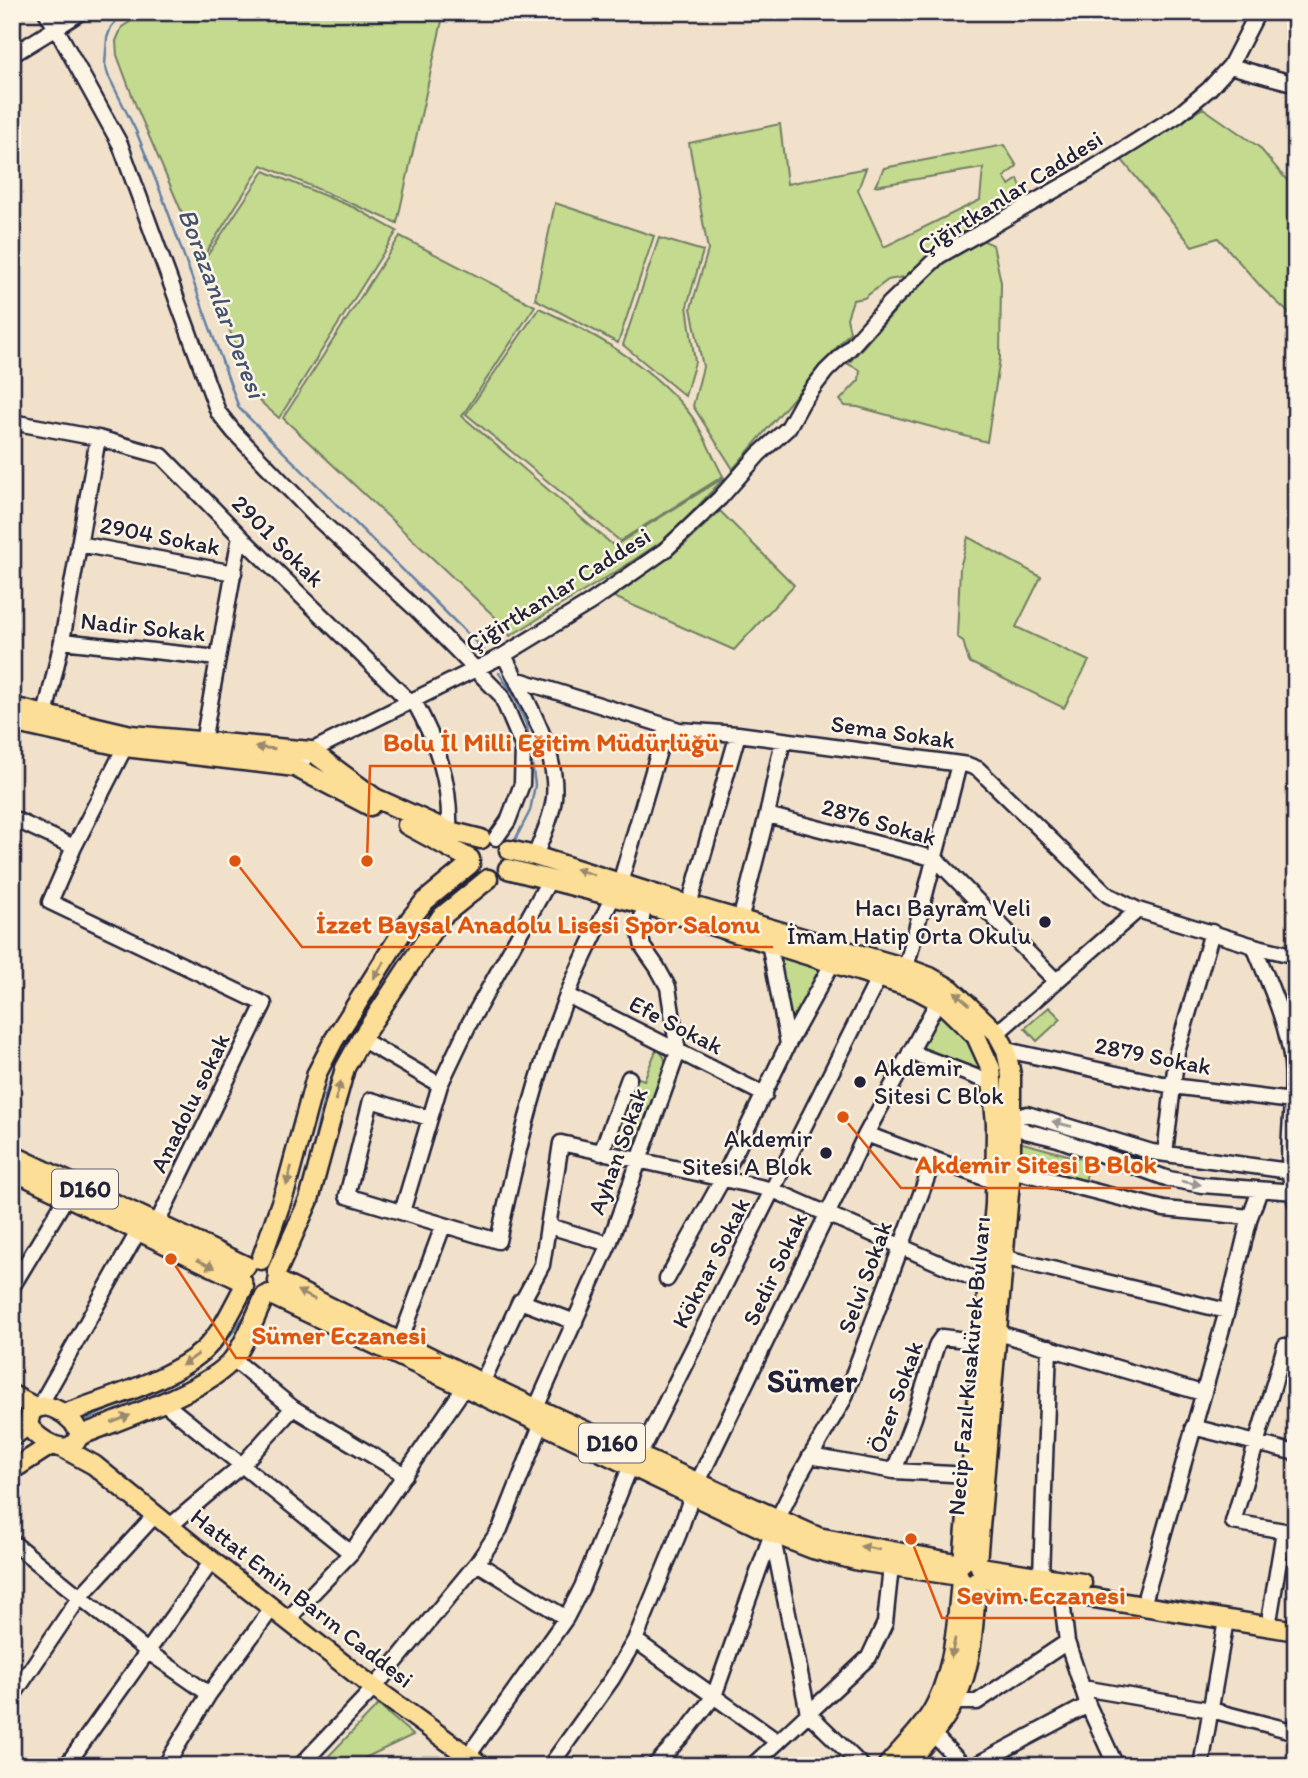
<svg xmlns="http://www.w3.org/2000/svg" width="1308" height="1778" viewBox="0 0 1308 1778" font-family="Itim,sans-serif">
<rect width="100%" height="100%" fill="#f2e1ca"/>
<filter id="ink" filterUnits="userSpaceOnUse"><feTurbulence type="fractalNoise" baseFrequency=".0143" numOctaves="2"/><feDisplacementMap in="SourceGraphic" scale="14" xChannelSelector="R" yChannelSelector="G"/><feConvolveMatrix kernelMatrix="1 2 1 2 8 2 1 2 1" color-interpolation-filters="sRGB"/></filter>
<g filter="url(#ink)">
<path fill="#c3da8f" stroke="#727e65" stroke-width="2" d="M145 12H444L397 223 262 165 202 259 136 106 117 55 116 41 122 27Z
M1203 108 1259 147 1296 191V320L1262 288 1218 238 1192 246 1122 160Z
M780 124 787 184 866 168 858 190 884 247 980 200 983 168 875 186 884 168 1004 145 1017 166 1004 177 1009 185 1018 179 1026 201 980 239 993 245 1001 282 1000 358 987 442 858 407 845 406 840 400 859 380 860 370 848 364 918 285 920 274 888 280 864 298 853 300 847 318 850 332 733 469 693 406 703 367 691 308 708 250 689 143Z
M264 171 355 208 397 231 279 418 256 398 203 262Z
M555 203 654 236 618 343 535 299Z
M400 236 535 306 462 416 614 546 725 477 670 536 617 571 510 636 494 616 283 418Z
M659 238 703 251 687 306 695 362 685 396 623 345Z
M539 308C594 333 647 363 686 409 701 426 712 456 723 476L620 541 466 414Z
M720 511 794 585 734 650 614 597 683 546Z
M968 537 1041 577 1016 627 1089 661 1064 708 969 662 963 641 957 637 960 568Z
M779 952 823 965 790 1023Z
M1049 1007 1061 1019 1037 1041 1025 1028Z
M937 1010C958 1028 979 1045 981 1075L920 1052Z
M657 1048 664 1057 666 1065 633 1150 613 1142 636 1077 644 1080Z
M1019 1142 1090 1161 1085 1182 1015 1163Z
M378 1705 413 1735 348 1766H319Z"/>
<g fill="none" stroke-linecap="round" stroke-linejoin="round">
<path stroke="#6381a5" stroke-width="2.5" d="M124 12 111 27 107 38 105 64 108 75 136 131 163 198 239 408 484 650
M499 673 513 694 527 726 535 785 530 811 515 840
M392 975 433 912 476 876
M310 1162C319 1122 325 1077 349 1043
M298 1202 304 1185
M273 1256 290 1221
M180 1377C209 1364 226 1342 244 1317
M85 1420 129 1400
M12 1455 21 1449"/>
<defs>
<path id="minor" d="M46 12 56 28 81 12
M12 55 56 28 120 144 218 412 234 432 315 516 418 611 501 695 523 747 522 784 508 821 496 838
M1230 66 1296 84
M12 422 98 438 162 456 240 536 410 702
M79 544 234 573
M62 641 218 658
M504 655C524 697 559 751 554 798 552 817 542 838 535 856
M516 679 679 730 738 734 968 765 978 769 1108 895 1138 910 1254 946 1296 956
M414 701C437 743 451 782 449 831
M45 715 62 641 98 438
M203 742 240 536
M305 758 311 751 504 655 591 602 664 551 720 498 759 454 788 428 803 401 826 371 849 349 890 303 939 256 1087 172 1178 115 1209 89 1230 66 1258 12
M767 815 936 859 1056 981
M12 818 74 847 125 747
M74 847 50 902 264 1004 157 1223
M620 883 666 727
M689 905 738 734
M740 921 767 815 783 740
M769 943 788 1044
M1254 946C1269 984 1288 1023 1292 1064 1296 1110 1281 1158 1296 1203
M906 968 959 764
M567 995 765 1095
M997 1033 1138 910
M361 1039 440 1085
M1006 1050 1172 1086 1292 1101
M910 1052 992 1083
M429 1118 371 1100 347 1196 498 1241C517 1153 538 1062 574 979 586 951 600 924 613 896
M1012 1121 1025 1131 1058 1139 1169 1179 1202 1185 1296 1192
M1004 1122 1027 1114 1152 1152 1296 1172
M866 1134 995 1182
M601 1153 629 1078
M1165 1154 1177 1052 1212 932
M1011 1170 1164 1209 1250 1217
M402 1212 440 1085 469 1024 550 879
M549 1226 609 1244
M1002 1257 1227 1311
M667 1279 722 1180 788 1044 833 962
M12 1287 67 1196
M522 1302 542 1265 561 1143 773 1190 986 1284
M995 1332 1202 1393
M400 1342 443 1226
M1296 1347 1285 1346 1233 1522 1296 1533
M233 1359 293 1408
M482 1383 520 1301 575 1322
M163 1402 351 1553
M39 1407 138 1232
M536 1408 609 1244 678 1052 668 987 657 967 643 947 640 933 645 896
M1193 1427 1296 1453
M639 1456 879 977
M810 1456 894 1471 971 1475
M894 1471 914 1418 937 1344 942 1337 982 1342
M697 1484 866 1134 938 1001
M777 1520 799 1476 844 1399 934 1159
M170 1526 242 1465 293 1408 405 1475
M772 1534 808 1713 862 1766
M12 1542 147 1651 209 1694
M477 1563 566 1618
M1041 1576 1049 1347
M1061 1592 1067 1642 1088 1705 1116 1766
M1146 1595 1227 1311 1250 1217 1260 1190
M1270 1615 1284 1531
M288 1619 351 1553 464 1388
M635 1640 778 1742
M1083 1688 1211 1710 1296 1732
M12 1697 79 1598 156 1514
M955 1702H977L1067 1642
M933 1734 964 1766
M468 1756 566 1618 582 1587 631 1465
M66 1766 212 1561
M165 1766 209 1694 273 1607
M300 1766 374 1688 477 1563 500 1529 541 1425
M550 1766 612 1679 635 1640 679 1533 692 1495
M654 1766 686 1732 714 1696 772 1533
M752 1766 869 1657 885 1623 891 1566
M974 1766 1088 1705
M1201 1766 1226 1620"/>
<path id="major" d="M12 707 131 735 311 751 375 798 449 831 481 839
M12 722 125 747 295 767 370 806
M407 825 470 859
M509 850 535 856 689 905 906 968 930 977 951 989 997 1033 1006 1050 1011 1075V1170L977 1562
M508 869 643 904 916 989 942 1003 976 1036 991 1069 996 1124 995 1204 963 1562
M12 1155 246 1266
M12 1170 242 1281
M261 1260 286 1188 317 1073 334 1040 411 918 425 901 470 864
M277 1271 309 1200 345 1068 361 1039 441 917 488 879
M278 1281 482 1383 622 1448
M269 1294 772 1533 813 1549 859 1561 959 1576
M12 1395 37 1408
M64 1414 73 1422 80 1433C72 1462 38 1441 28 1425L31 1412C42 1402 53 1407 64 1414 106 1399 170 1380 203 1351 222 1333 232 1309 244 1287
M79 1436C116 1421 211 1389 233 1359 247 1341 255 1316 265 1296
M12 1437 28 1425
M63 1448 94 1465 212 1561 374 1688 482 1766
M648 1460 818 1537 961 1564
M12 1470 51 1445
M980 1567 1082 1583
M979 1579 1296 1631
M887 1766C904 1746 926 1726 937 1702 955 1664 957 1620 961 1580
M905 1766C923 1745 943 1725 955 1700 973 1665 974 1620 976 1582"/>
</defs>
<use href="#minor" stroke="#22223b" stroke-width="19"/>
<use href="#major" stroke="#22223b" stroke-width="23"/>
<use href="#minor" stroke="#fcf5e5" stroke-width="14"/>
<use href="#major" stroke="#fdde96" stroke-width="18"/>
</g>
<defs><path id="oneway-solid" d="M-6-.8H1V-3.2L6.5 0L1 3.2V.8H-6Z" transform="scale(1.75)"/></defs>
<g fill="#9a896d">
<use href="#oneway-solid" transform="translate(265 748) rotate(-176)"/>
<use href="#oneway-solid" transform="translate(585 872) rotate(-162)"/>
<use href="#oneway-solid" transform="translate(379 970) rotate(122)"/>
<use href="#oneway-solid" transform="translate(962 998) rotate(-139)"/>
<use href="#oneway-solid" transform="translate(338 1091) rotate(-74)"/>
<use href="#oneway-solid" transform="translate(289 1176) rotate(105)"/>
<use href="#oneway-solid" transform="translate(206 1264) rotate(25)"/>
<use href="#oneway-solid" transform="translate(306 1295) rotate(-153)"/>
<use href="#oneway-solid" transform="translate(190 1360) rotate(145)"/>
<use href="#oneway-solid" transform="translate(121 1419) rotate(-22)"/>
<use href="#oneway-solid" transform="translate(870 1548) rotate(-170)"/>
<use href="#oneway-solid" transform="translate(953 1648) rotate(102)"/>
</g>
<g fill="#9a9698">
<use href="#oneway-solid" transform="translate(1062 1124) rotate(-165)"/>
<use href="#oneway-solid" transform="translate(1191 1183) rotate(10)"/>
</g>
</g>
<g fill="#22223b" stroke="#fcf5e5" stroke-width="2.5">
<circle cx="1045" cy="922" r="7"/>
<circle cx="860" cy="1082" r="7"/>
<circle cx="826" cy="1153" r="7"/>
</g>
<g text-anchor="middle" stroke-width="5" stroke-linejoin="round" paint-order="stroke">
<g fill="#fcf5e5" stroke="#63616e" stroke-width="2">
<rect x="52" y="1169.5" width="66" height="39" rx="5"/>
<rect x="579" y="1423.5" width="66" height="39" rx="5"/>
</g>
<g font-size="23" font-weight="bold" fill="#22223b">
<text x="85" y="1197">D160</text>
<text x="612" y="1451">D160</text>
</g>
<g font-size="24" fill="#22223b" stroke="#fcf5e5">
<text transform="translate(1010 193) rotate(-32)" y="8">Çiğirtkanlar Caddesi</text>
<text transform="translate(160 536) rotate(11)" y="8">2904 Sokak</text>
<text transform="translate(278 541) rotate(45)" y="8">2901 Sokak</text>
<text transform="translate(558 590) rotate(-32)" y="8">Çiğirtkanlar Caddesi</text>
<text transform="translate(143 627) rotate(6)" y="8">Nadir Sokak</text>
<text transform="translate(893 732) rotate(8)" y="8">Sema Sokak</text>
<text transform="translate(879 822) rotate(16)" y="8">2876 Sokak</text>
<text transform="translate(676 1025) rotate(27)" y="8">Efe Sokak</text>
<text transform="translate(1153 1056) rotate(11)" y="8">2879 Sokak</text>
<text transform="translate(190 1103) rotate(-64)" y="8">Anadolu sokak</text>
<text transform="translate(618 1151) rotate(-70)" y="8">Ayhan Sokak</text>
<text transform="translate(711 1263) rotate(-63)" y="8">Köknar Sokak</text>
<text transform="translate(775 1269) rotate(-65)" y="8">Sedir Sokak</text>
<text transform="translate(865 1277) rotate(-70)" y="8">Selvi Sokak</text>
<text transform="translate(969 1366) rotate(-85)" y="8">Necip Fazıl Kısakürek Bulvarı</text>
<text transform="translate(896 1397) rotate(-70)" y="8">Özer Sokak</text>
<text transform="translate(302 1598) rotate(38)" y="8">Hattat Emin Barın Caddesi</text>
</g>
<g font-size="24" fill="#22223b" stroke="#fcf5e5" text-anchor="end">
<text x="1031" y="916">Hacı Bayram Veli<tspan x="1031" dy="28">İmam Hatip Orta Okulu</tspan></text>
<text x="874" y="1076" text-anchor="start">Akdemir<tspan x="874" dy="28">Sitesi C Blok</tspan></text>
<text x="812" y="1147">Akdemir<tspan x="812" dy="28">Sitesi A Blok</tspan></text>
</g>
<g font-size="26" font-style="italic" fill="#435270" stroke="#fcf5e5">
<text transform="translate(222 303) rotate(69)" y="9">Borazanlar Deresi</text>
</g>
<g font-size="32" font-weight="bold" fill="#22223b" stroke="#fcf5e5">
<text x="812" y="1392">Sümer</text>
</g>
</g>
<path fill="none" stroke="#de560e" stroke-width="2.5" d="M367 861L370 766H733M235 861L302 947H773M843 1117L901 1188H1171M171 1259L236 1358H441M911 1539L942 1618H1140"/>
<g fill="#de560e" stroke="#fcf5e5" stroke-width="2.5">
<circle cx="367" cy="861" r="7"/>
<circle cx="235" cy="861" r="7"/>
<circle cx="843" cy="1117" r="7"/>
<circle cx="171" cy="1259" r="7"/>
<circle cx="911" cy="1539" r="7"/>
</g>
<g font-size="26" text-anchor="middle" font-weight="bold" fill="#de560e" stroke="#fcf5e5" stroke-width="5" stroke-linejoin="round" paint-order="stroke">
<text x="551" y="751">Bolu İl Milli Eğitim Müdürlüğü</text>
<text x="538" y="933">İzzet Baysal Anadolu Lisesi Spor Salonu</text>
<text x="1036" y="1173">Akdemir Sitesi B Blok</text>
<text x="339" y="1344">Sümer Eczanesi</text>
<text x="1041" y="1604">Sevim Eczanesi</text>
</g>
<rect width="1308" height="1778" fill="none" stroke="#fcf5e5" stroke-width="42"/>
<rect x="21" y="21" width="1266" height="1736" fill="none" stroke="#22223b" stroke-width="2.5" filter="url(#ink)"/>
</svg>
